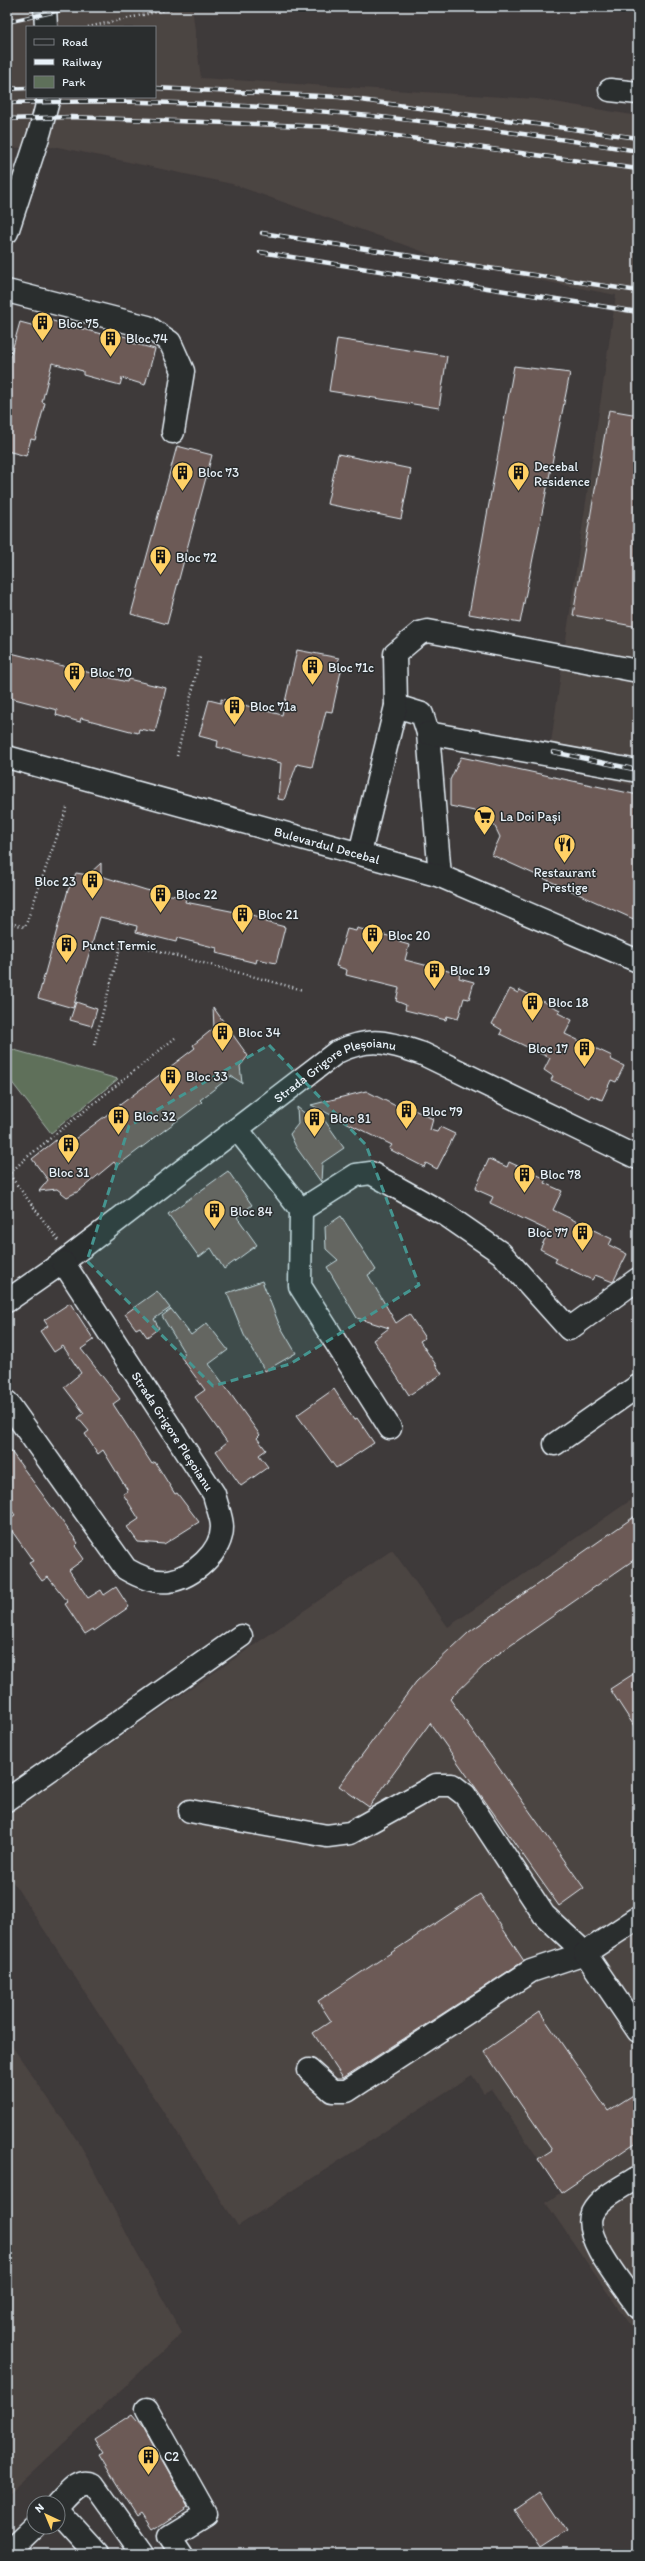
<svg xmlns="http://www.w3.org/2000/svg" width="645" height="2561" viewBox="0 0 645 2561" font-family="Itim,sans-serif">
<rect width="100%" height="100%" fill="#3e3a3a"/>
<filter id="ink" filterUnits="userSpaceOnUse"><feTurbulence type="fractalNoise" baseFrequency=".025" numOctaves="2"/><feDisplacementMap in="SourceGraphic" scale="8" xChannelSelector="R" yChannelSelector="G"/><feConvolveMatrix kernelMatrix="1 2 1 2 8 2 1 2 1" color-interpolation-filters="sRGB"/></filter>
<g filter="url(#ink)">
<path fill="#4c4442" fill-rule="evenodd" d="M7 7H192L201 78 537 99 638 116V787L548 763 616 295 461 265 232 184 58 147 7 148ZM27 27H155V97H27Z
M638 1495V2337L546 2203 561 2192 491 2089 484 2093 472 2075 238 2226 7 1873V1815L392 1550 448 1627Z
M7 2039 81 2146 136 2252 182 2333 7 2496Z"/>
<path fill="#5e705a" stroke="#a3b0a9" d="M7 1048 118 1079 51 1133 7 1076Z"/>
<path fill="#6c5a56" stroke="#e8f1f8" d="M38 317 105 335V331L130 338 128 342 155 349 145 385 122 378 120 385 83 375V371L52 363 42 402 45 403 35 440 31 439 26 456 7 451V368L20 322 35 326Z
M337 339 447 356 439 408 329 391Z
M514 366 570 373 520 623 469 614Z
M609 410 638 415V627L573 615Z
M177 446 212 455 167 624 131 614Z
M338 454 411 469 401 519 327 504Z
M297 650 339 658 337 670 341 671 332 712 326 711 312 767 297 764 284 800 278 799 281 763 217 747 218 741 199 736 209 700 221 703V699L282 715Z
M7 652 127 682 128 679 166 688 155 732 139 729 138 733 81 718 80 722 56 715 57 710 7 697Z
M461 757 638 795V921L492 855 500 837 489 814 450 806V780Z
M101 863V876L146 890 186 898 185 902 266 918V922L285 927 276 963 257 959 256 963 216 953 217 948 177 938 176 942 136 932 137 926 100 917 73 1008 38 998 68 890 76 873 88 875Z
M357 928 400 939 399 942 409 945 405 960 460 974 459 978 474 982 469 999 464 998 458 1019 447 1016 446 1020 405 1010 406 1005 396 1001 399 988 346 975 347 970 336 966 347 929 356 931Z
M510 989 518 993 520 990 560 1010 558 1013 572 1020 565 1034 612 1056 610 1059 624 1066 616 1082 611 1080 602 1100 591 1095 589 1098 551 1080 553 1076 544 1070 550 1058 500 1034 502 1030 492 1024Z
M76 1002 97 1009 92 1026 70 1020Z
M213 1007 248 1056 240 1066 242 1083 231 1076 200 1100 202 1102 117 1166 114 1162 79 1191 67 1197 57 1189 39 1191 48 1180 32 1159 56 1140 63 1148 195 1048 193 1045 214 1028Z
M366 1091 404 1110 406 1106 433 1119 430 1130 437 1132 440 1127 455 1134 437 1169 426 1163 424 1167 389 1149 392 1145 311 1105Z
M297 1107 307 1115 316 1108 344 1148 322 1163 321 1182 296 1147 290 1134 298 1124Z
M489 1159 507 1167 509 1162 546 1179 544 1183 562 1191 553 1210 612 1239 609 1245 627 1254 613 1282 595 1275 592 1280 555 1262 557 1258 540 1249 549 1231 490 1203 493 1197 475 1189Z
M228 1171 252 1205 237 1217 257 1245 224 1269 211 1248 199 1257 168 1214Z
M341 1216 376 1270 368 1275 396 1323 409 1314 425 1338 420 1341 442 1374 409 1395 373 1340 389 1328 357 1318 327 1267 338 1260 326 1249 325 1227Z
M262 1281 279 1324 296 1353 265 1371 244 1335 227 1293Z
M157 1291 170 1308 154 1319 159 1328 147 1337 140 1327 136 1329 125 1314Z
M70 1303 94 1340 81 1349 120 1399 113 1404 152 1464 155 1462 175 1494 177 1493 199 1522 164 1544 138 1542 127 1527 139 1519 123 1494 128 1491 103 1450 98 1454 85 1434 89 1431 78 1418 84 1413 64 1387 81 1373 63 1346 54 1352 40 1331 48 1326 44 1320Z
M171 1309 191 1335 207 1323 228 1350 209 1364 260 1435 257 1438 266 1450 259 1455 268 1467 241 1486 216 1451 227 1442 195 1397 205 1390 181 1357 185 1354 162 1316Z
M334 1389 354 1420 357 1418 374 1443 336 1468 297 1415Z
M7 1446 78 1543 75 1546 84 1559 69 1570 88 1598 101 1590 104 1595 116 1587 129 1607 94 1631 93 1629 85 1634 65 1604 68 1602 48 1577 42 1581 29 1563 33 1561 7 1524V1520L15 1515 7 1504Z
M638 1514V1557L491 1659 450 1699 584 1888 559 1906 430 1723 369 1807 339 1786 416 1682 469 1632Z
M638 1671V1732L610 1689Z
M480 1894 524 1961 343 2078 313 2033 331 2021 318 2001Z
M540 2012 608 2111 638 2092V2141L561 2193 538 2159 552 2150 484 2051Z
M132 2414 143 2427 188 2507 153 2530 142 2514 138 2517 118 2486 99 2455 103 2453 94 2439Z
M540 2492 566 2531 540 2548 514 2510Z"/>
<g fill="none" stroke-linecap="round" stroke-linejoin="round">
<defs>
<g id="minor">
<path d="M45 7 46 27"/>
<path d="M610 90 638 93"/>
<path d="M7 232 40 131 49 97"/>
<path d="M7 291 148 327 170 342 183 371 173 432"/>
<path d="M396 706 422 714 428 733 440 876"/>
<path d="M428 733 638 771"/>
<path d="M360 853 396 706 395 654 420 633 428 631 638 671"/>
<path d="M237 1129 301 1210 300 1286 390 1428"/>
<path d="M301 1210 356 1175 371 1173 446 1215 501 1253 569 1329 638 1279"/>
<path id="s1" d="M7 1301 63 1262 337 1052C371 1036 388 1042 423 1054L638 1158"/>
<path d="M7 1402 126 1569C138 1576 154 1583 169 1581 193 1577 222 1552 222 1527 222 1517 216 1504 214 1494L63 1262"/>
<path d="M555 1444 638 1386"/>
<path d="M7 1800 241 1636"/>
<path d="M190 1811 327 1836 350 1833 436 1785H452L465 1795 544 1915 585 1953 531 1971 347 2091H332L309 2070"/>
<path d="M638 1918 585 1953 638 2031"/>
<path d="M638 2177C624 2186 600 2197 592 2213 581 2237 624 2286 638 2307"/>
<path d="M147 2409 206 2514 170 2536 182 2554"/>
<path d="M58 2504C68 2494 78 2478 93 2484L143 2554"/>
<path d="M58 2510 98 2554"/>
<path d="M7 2553 34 2527"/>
</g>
<g id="major">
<path id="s2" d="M7 757 440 876 638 961"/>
</g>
</defs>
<use href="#minor" stroke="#e8f1f8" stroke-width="25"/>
<use href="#major" stroke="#e8f1f8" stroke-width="25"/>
<path stroke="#e8f1f8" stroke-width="2.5" stroke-dasharray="1 3" stroke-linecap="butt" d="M88 27 179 7
M177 756 200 657
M7 922 25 927 67 808
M94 1045 122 941 303 990
M58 1240 9 1174 26 1158 175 1038"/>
<use href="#minor" stroke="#2a2d2e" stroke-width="22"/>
<use href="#major" stroke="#2a2d2e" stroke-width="22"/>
<defs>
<path id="rail" d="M7 22 75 7
M155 88 339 97 638 138
M7 89 27 88
M7 103C219 95 429 118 638 151
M7 119 71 117 331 127 638 169
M262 233 638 291
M260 252 638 312
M553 752 638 770"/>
</defs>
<use href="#rail" stroke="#e8f1f8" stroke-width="4.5"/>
<use href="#rail" stroke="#2a2d2e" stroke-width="3" stroke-dasharray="9" stroke-linecap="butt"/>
</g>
</g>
<path fill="#459590" fill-opacity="0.2" stroke="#459590" stroke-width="3" stroke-dasharray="8 5" stroke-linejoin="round" d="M269 1045 366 1145 419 1285 290 1364 213 1386 87 1261 129 1126Z"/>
<defs>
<symbol id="building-pin" viewBox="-11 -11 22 30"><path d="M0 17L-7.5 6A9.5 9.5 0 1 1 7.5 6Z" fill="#ffd166" stroke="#2a2d2e"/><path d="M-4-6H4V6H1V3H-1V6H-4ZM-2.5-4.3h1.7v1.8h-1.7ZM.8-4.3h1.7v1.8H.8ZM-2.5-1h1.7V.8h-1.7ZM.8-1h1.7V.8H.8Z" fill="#111"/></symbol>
<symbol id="supermarket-pin" viewBox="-11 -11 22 30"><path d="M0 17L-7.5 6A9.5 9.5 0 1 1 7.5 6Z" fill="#ffd166" stroke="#2a2d2e"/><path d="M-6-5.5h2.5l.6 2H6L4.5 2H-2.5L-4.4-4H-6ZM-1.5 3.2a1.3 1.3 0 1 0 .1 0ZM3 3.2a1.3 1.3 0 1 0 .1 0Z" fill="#111"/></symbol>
<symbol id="restaurant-pin" viewBox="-11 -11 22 30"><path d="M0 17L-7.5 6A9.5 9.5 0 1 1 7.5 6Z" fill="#ffd166" stroke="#2a2d2e"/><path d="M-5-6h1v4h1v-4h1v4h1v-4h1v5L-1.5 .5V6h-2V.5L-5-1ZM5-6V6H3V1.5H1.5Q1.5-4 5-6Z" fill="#111"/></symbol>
</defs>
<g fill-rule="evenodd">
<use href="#building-pin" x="30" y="310" width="25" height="34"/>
<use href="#building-pin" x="98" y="326" width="25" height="34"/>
<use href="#building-pin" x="170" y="460" width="25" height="34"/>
<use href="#building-pin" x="506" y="460" width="25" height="34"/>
<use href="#building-pin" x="148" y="544" width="25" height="34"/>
<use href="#building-pin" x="300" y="654" width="25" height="34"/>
<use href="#building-pin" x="62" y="660" width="25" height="34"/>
<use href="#building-pin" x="222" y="694" width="25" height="34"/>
<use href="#supermarket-pin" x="472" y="804" width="25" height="34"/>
<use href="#restaurant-pin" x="552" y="832" width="25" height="34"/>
<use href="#building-pin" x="80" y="868" width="25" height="34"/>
<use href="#building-pin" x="148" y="882" width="25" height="34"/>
<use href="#building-pin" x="230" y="902" width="25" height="34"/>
<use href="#building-pin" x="360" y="922" width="25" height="34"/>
<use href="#building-pin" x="54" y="932" width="25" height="34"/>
<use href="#building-pin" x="422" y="958" width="25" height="34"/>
<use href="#building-pin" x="520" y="990" width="25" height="34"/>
<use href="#building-pin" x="210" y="1020" width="25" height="34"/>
<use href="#building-pin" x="572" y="1036" width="25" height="34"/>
<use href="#building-pin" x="158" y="1064" width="25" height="34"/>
<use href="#building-pin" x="394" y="1098" width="25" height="34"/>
<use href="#building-pin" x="106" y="1104" width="25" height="34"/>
<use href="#building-pin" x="302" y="1106" width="25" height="34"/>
<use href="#building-pin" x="56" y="1132" width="25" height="34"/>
<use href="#building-pin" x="512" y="1162" width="25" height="34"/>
<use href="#building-pin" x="202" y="1198" width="25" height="34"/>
<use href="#building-pin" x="570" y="1220" width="25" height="34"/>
<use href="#building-pin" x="136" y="2444" width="25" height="34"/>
</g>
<g text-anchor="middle" stroke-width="3" stroke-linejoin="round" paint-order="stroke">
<g font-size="13" fill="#e8f1f8" stroke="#2a2d2e" text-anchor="start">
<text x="58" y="328">Bloc 75</text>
<text x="126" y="343">Bloc 74</text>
<text x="534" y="471">Decebal<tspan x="534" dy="15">Residence</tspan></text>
<text x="198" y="477">Bloc 73</text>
<text x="176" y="562">Bloc 72</text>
<text x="328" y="672">Bloc 71c</text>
<text x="90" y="677">Bloc 70</text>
<text x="250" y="711">Bloc 71a</text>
<text x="500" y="821">La Doi Pași</text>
<text x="565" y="877" text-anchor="middle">Restaurant<tspan x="565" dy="15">Prestige</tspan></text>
<text x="76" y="886" text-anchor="end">Bloc 23</text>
<text x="176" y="899">Bloc 22</text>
<text x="258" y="919">Bloc 21</text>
<text x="388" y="940">Bloc 20</text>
<text x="82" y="950">Punct Termic</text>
<text x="450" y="975">Bloc 19</text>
<text x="548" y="1007">Bloc 18</text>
<text x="238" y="1037">Bloc 34</text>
<text x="568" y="1053" text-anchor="end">Bloc 17</text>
<text x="186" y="1081">Bloc 33</text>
<text x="422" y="1116">Bloc 79</text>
<text x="134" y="1121">Bloc 32</text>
<text x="330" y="1123">Bloc 81</text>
<text x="69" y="1177" text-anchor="middle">Bloc 31</text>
<text x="540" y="1179">Bloc 78</text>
<text x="230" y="1216">Bloc 84</text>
<text x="568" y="1237" text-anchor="end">Bloc 77</text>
<text x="164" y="2461">C2</text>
</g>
<g font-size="13" fill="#e8f1f8" stroke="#2a2d2e">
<text dy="5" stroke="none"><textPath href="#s2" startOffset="332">Bulevardul Decebal</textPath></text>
<text dy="5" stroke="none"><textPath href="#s1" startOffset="405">Strada Grigore Pleșoianu</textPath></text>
<text transform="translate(173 1431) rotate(57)" y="5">Strada Grigore Pleșoianu</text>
</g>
</g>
<rect width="645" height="2561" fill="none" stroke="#2a2d2e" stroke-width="24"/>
<rect x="12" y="12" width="621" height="2537" fill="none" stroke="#e8f1f8" stroke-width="1.5" filter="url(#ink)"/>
<rect x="26" y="26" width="130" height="72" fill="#2a2d2e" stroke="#767b7f"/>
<rect x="34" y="39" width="20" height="6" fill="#2a2d2e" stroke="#767b7f"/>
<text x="62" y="46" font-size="12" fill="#e8f1f8">Road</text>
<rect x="34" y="59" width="20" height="6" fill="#e8f1f8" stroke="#767b7f"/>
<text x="62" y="66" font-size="12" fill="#e8f1f8">Railway</text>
<rect x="34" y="76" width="20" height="12" fill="#5e705a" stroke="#767b7f"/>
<text x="62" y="86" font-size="12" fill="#e8f1f8">Park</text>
<g transform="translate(46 2515) rotate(316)"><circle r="19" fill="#2a2d2e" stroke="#767b7f"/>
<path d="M0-3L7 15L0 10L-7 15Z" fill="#ffd166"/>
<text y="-6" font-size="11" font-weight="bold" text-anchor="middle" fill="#e8f1f8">N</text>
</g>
</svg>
